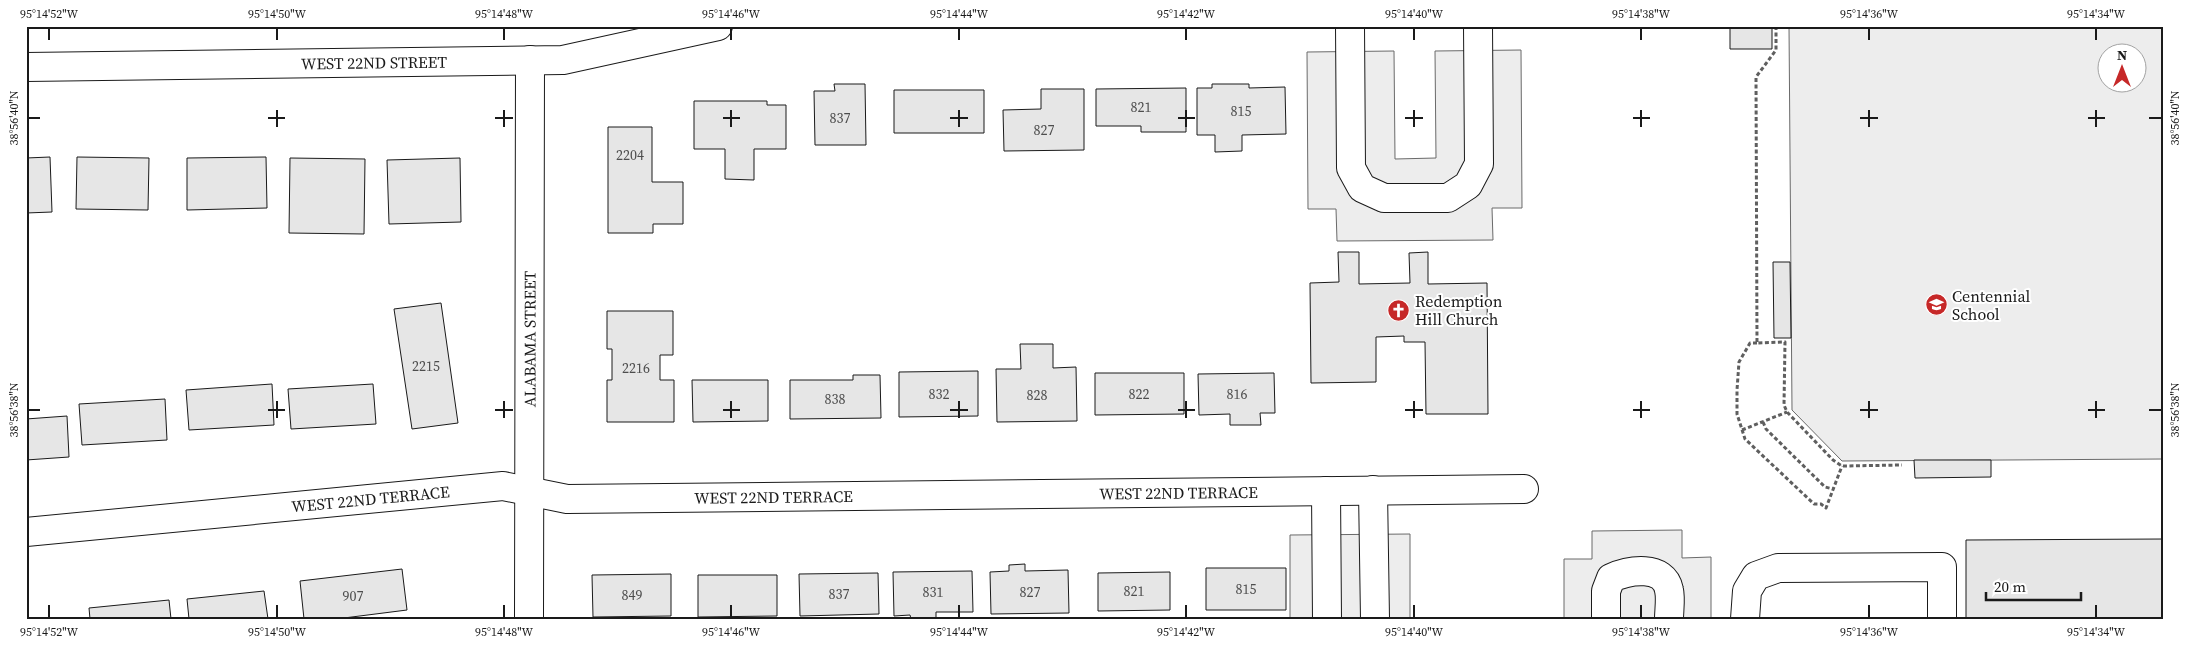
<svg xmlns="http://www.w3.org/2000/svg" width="2189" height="645" viewBox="0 0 2189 645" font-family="'Source Serif 4',serif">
<rect width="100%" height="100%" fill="#fff"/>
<path fill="#ededed" stroke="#6a6a6a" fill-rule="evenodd" d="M1789 26H2163V459L1842 461 1792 410ZM2106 52H2136V82H2106Z
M1521 50 1522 208H1492L1493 240 1337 241 1336 209H1308L1307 52 1394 51 1395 159 1436 158 1435 51Z
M1682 530V558L1711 557V619H1564V559H1592V531Z
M1410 534V619H1290V535Z"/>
<path fill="#e6e6e6" stroke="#1a1a1a" d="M1730 26H1772V49H1730Z
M834 84H865L866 145H815L814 91H835Z
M1212 84H1249V88L1285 87 1286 134 1242 135V151L1215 152V135H1197V88H1212Z
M1186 88V132H1141V126H1096V89Z
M1041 89H1084V150L1004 151 1003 110 1041 109Z
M894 90H984V133H894Z
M694 101H767V105H786V149H754V180L725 179V149H694Z
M608 127H652V182H683V224H653V233H608Z
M50 157 52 212 26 213V158Z
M77 157 149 158 148 210 76 209Z
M266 157 267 208 187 210V158Z
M290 158 365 159 364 234 289 233Z
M460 158 461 222 389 224 387 160Z
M1338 252H1359V284L1410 283 1409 253 1428 252V284L1487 283 1488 414H1426L1425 342H1404V336L1376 337V382L1311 383 1310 283 1339 282Z
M1773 262H1790L1791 338H1774Z
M441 303 458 423 412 429 394 309Z
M607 311H673V355H660V380H674V422H607V380H612V349H607Z
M1020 344H1053V368L1076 367 1077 421 997 422 996 369H1021Z
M978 371V416L899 417V372Z
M1095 373H1184V414L1095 415Z
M1274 373 1275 413H1260L1261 425H1230V414L1199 415 1198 374Z
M853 375H880L881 418 790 419V380H853Z
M692 380H768V421L693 422Z
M272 384 274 425 189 430 186 390Z
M373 384 376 424 291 429 288 389Z
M165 399 167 440 82 445 79 404Z
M67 416 69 457 26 460V419Z
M1914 460H1991V477L1915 478Z
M2163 539V619H1966V540Z
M1025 564V571L1068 570 1069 613 991 614 990 572 1009 571V565Z
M1206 568H1286V610H1206Z
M402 569 407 610 336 619H304L300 581Z
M972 571 973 612H936V619H911L910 615 894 616 893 572Z
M1170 572V610L1098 611V573Z
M878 573 879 614 800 616 799 574Z
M671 574V616L593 617 592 575Z
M698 575H777V616L698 617Z
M264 591 268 619H189L187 599Z
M169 600 171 619H90L89 608Z"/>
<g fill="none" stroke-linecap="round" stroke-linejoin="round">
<defs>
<g id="minor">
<path d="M1350 26 1351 168 1362 188 1384 198H1448L1468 185 1479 164 1478 26"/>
<path id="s1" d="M26 67 563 60 718 26"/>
<path d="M1373 490 1375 619"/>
<path d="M1326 491 1327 619"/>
<path id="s2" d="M26 532 503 486 567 499 1524 489"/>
<path id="s3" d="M529 619 530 60"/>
<path d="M1606 619V591L1611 578C1629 570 1664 564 1669 590 1671 599 1669 610 1669 619"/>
<path d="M1745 619 1747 591 1756 576 1778 568 1942 567V619"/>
</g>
</defs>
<use href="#minor" stroke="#1a1a1a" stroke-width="30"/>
<path stroke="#5f5f5f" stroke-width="3" stroke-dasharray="4 2.5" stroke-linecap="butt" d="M1776 26V50L1756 77 1757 343 1785 342 1784 405 1787 412 1833 460 1842 466 1902 465
M1757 343H1750L1739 362 1737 390V414L1745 439 1814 504H1821L1826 508 1842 466
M1763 422 1766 429 1825 487 1833 489
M1742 430 1787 412"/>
<use href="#minor" stroke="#fff" stroke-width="28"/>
</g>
<path fill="none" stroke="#1a1a1a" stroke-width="2" d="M49 28V40M277 28V40M504 28V40M731 28V40M959 28V40M1186 28V40M1414 28V40M1641 28V40M1869 28V40M2096 28V40M277 110V127M504 110V127M731 110V127M959 110V127M1186 110V127M1414 110V127M1641 110V127M1869 110V127M2096 110V127M28 118H40M268 118H285M495 118H513M723 118H740M950 118H968M1178 118H1195M1405 118H1423M1633 118H1650M1860 118H1878M2088 118H2105M2149 118H2162M277 401V418M504 401V418M731 401V418M959 401V418M1186 401V418M1414 401V418M1641 401V418M1869 401V418M2096 401V418M28 410H40M268 410H285M495 410H513M723 410H740M950 410H968M1178 410H1195M1405 410H1423M1633 410H1650M1860 410H1878M2088 410H2105M2149 410H2162M49 605V618M277 605V618M504 605V618M731 605V618M959 605V618M1186 605V618M1414 605V618M1641 605V618M1869 605V618M2096 605V618"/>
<defs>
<symbol id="school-disc" viewBox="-11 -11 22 22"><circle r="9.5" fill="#c62828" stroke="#fff"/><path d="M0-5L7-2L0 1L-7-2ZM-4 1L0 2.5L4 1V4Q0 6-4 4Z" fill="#fff"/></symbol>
<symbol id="church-disc" viewBox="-11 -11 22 22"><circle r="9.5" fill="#c62828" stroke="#fff"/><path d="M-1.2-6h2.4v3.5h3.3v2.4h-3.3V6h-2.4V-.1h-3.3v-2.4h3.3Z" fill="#fff"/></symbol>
</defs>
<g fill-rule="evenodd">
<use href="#school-disc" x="1924" y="292" width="25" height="25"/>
<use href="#church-disc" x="1386" y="298" width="25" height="25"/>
</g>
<g text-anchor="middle" stroke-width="4" stroke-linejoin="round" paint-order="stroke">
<g font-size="14" fill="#4d4d4d">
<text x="1141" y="112">821</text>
<text x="1241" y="116">815</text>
<text x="840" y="123">837</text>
<text x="1044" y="135">827</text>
<text x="630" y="160">2204</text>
<text x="426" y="371">2215</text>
<text x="636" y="373">2216</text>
<text x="939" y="399">832</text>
<text x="1139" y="399">822</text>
<text x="1237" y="399">816</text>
<text x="1037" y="400">828</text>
<text x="835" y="404">838</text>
<text x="1246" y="594">815</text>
<text x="1134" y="596">821</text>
<text x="933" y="597">831</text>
<text x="1030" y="597">827</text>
<text x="839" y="599">837</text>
<text x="632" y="600">849</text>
<text x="353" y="601">907</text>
</g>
<g font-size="16" fill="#1a1a1a" stroke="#fff">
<text dy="6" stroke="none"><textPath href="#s1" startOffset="348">WEST 22ND STREET</textPath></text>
<text dy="6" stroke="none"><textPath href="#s3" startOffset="280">ALABAMA STREET</textPath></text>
<text dy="6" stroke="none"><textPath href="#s2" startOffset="1156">WEST 22ND TERRACE</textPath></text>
<text dy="6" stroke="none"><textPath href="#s2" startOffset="751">WEST 22ND TERRACE</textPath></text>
<text dy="6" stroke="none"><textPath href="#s2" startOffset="346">WEST 22ND TERRACE</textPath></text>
</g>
<g font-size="16" fill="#1a1a1a" stroke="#fff" text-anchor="start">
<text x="1952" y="302">Centennial<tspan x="1952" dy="18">School</tspan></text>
<text x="1415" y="307">Redemption<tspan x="1415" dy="18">Hill Church</tspan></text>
</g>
</g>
<rect width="2189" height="645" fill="none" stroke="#ffffff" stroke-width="55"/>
<g transform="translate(2122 68)"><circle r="24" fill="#ffffff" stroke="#a3a3a3"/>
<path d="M0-4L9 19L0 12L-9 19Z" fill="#c62828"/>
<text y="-8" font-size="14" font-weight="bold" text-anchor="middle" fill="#1a1a1a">N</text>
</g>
<path d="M1986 592v8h95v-8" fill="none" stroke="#1a1a1a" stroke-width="2.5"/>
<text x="1994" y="592" font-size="15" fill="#1a1a1a" stroke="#ffffff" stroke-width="4" paint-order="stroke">20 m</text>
<rect x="28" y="28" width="2134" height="590" fill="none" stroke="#1a1a1a" stroke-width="2"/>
<g font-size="12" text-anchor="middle" fill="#1a1a1a">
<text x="49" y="18">95°14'52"W</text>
<text x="277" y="18">95°14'50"W</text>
<text x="504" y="18">95°14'48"W</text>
<text x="731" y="18">95°14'46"W</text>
<text x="959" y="18">95°14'44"W</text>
<text x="1186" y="18">95°14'42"W</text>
<text x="1414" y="18">95°14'40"W</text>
<text x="1641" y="18">95°14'38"W</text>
<text x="1869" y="18">95°14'36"W</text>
<text x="2096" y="18">95°14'34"W</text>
<text transform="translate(14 118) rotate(-90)" y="4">38°56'40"N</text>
<text transform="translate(2175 118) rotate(-90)" y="4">38°56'40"N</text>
<text transform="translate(14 410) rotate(-90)" y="4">38°56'38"N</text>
<text transform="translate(2175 410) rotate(-90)" y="4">38°56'38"N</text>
<text x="49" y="636">95°14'52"W</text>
<text x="277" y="636">95°14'50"W</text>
<text x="504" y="636">95°14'48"W</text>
<text x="731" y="636">95°14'46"W</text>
<text x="959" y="636">95°14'44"W</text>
<text x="1186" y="636">95°14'42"W</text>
<text x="1414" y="636">95°14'40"W</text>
<text x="1641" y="636">95°14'38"W</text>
<text x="1869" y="636">95°14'36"W</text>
<text x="2096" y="636">95°14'34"W</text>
</g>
</svg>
